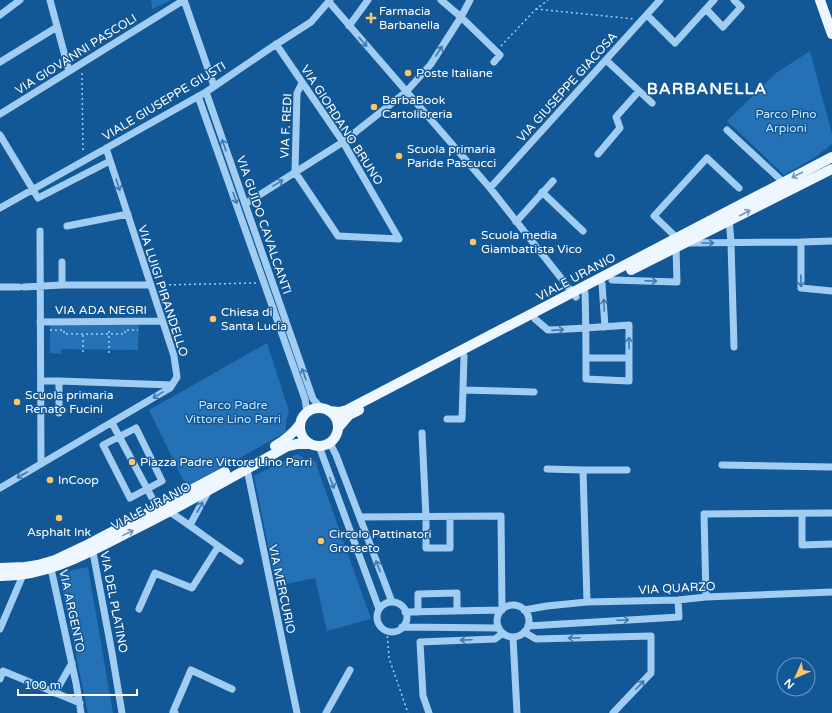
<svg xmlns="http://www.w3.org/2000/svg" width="832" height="713" viewBox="0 0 832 713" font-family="'Varela Round',sans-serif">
<rect width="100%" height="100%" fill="#125796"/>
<path fill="#2471b5" d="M151 0H171L152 9Z
M810 51 832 134V144L814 158 784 175 727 121 776 73Z
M139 324 138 350 62 349 61 354 50 353V325Z
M267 343 289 411 286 421V432L187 488 149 410Z
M297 454 308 460 315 461 371 619 327 631 315 578 276 586 254 476Z
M88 567 113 713H88L59 573Z"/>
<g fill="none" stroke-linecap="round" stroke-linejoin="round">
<path stroke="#a2cdf3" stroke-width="1.5" stroke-dasharray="2 3" stroke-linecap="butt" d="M536 9 634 19
M501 46 536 9 548 0
M82 73 83 153
M159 285 257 283
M50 330H64V334H125V330H138
M83 352V334
M109 353V329
M387 631 389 658 408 713"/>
<path stroke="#a2cdf3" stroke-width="7" d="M50 0 69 71
M184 0 214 86
M441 0 461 17 500 55 494 62
M329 2 490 188 576 297
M706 9 723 27 741 7 734 0
M0 15 20 0
M647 15 675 43 714 0
M349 26 368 0
M276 44 343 142 399 239
M606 60 652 103
M0 62 57 27
M302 83 297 93 295 172 338 236 399 239
M206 92 313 399 321 408
M198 96 305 399 307 412
M0 114 184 0
M727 130 783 182
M0 135 38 198 110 161
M598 154 620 128 616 117 639 91
M490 188 660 0
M542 192 583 231
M245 204 343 142 406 92 431 64 461 17 470 0
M0 208 206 92 269 49 311 22 330 0
M729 217 731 243 734 347
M516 222 553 181
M67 226 128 214
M40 231 41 464
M801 242V288L832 291
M687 243 801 242 832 241
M62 262V285H151
M612 280 677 282 676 247 677 238 654 216 707 158 739 188
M602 284 605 327
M0 287H19
M24 287 62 285
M535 319 548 330C575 329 602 327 629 325V381L586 379C586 350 586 321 585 293
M40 322 162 321
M586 358H629
M41 381H59
M463 390 534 392
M59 413V381L172 385
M447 419H462L464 356
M112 423 159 511
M136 428 162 481 130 498 103 445Z
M422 433 426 517V548H450V517
M330 443 336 455 392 602
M319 446 379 609
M722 465 832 467
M247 469 297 713
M547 469 583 470H627
M583 470 587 602
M0 488 170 388 177 377 174 356 106 148
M170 512C194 528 216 545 240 561
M802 514V545L832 544
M360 517 501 516 502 610 405 612
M190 525 209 490
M92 547 112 653 122 713
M50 564 76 683 81 713
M706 597 704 514 832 513
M377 617a15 15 0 1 1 30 0a15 15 0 1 1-30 0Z
M497 621a16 16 0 1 1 32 0a16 16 0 1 1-32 0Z
M139 609 155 573 192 588 218 547
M524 610 547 606 587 602 678 600 706 597 832 592
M418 612V594L457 593V611
M528 626 679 617 678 600
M402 627 499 628
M0 629 23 575
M524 632 536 639 651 636V673L613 713
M513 637 517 713
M0 679 3 671 80 703
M55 693 72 663
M175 713 173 712 191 670 232 689
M326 713 350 670
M429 713 423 696 420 642 495 639 503 633"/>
<path stroke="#eef6ff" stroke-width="10" d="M820 0 832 34
M631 270 832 169
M300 427a19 19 0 1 1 38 0a19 19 0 1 1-38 0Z
M329 411 339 412 347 410 832 157
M338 428 349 415 359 410
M275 446C285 440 293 434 300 424
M0 568 25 567 38 565 55 560 89 544 225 472
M0 576C45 577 86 554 125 534 181 507 234 476 288 446L297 444H309"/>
</g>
<defs><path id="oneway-shaft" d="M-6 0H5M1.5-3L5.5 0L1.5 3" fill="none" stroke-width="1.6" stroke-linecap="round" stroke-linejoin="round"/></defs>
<g stroke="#3d7ab2">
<use href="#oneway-shaft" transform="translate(363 42) rotate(49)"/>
<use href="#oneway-shaft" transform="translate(439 51) rotate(-57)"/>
<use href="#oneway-shaft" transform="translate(224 145) rotate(-109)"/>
<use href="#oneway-shaft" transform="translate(278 183) rotate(-32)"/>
<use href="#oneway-shaft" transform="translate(118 185) rotate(72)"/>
<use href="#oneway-shaft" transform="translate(235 198) rotate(71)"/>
<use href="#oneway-shaft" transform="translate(708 243)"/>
<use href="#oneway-shaft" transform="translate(651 281) rotate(2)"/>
<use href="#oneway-shaft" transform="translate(801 281) rotate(89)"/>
<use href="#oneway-shaft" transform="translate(604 305) rotate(-93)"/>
<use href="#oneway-shaft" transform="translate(558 330) rotate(-4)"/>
<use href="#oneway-shaft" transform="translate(629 343) rotate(-91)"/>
<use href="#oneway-shaft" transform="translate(304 374) rotate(-109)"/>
<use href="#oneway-shaft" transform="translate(158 395) rotate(149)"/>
<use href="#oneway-shaft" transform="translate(22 475) rotate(150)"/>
<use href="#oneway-shaft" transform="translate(332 483) rotate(70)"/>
<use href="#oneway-shaft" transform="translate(200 507) rotate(-61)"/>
<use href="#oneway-shaft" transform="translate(378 566) rotate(-111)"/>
<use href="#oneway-shaft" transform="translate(623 620) rotate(-3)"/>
<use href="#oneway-shaft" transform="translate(574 638) rotate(178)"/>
<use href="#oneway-shaft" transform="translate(466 640) rotate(178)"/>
<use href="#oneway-shaft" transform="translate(640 685) rotate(-46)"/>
</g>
<g stroke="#6a97c0">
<use href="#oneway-shaft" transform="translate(797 175) rotate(153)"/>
<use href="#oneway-shaft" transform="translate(745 213) rotate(-27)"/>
<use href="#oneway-shaft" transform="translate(128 533) rotate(-26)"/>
</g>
<g fill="#ffc564" stroke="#125796" stroke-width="1.5">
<path d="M369 12h4v4h4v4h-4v4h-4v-4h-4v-4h4z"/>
<circle cx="408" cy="73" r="4"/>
<circle cx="374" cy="107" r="4"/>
<circle cx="399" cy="156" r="4"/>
<circle cx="473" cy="242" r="4"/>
<circle cx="213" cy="319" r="4"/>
<circle cx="17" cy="402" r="4"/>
<circle cx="132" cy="462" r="4"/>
<circle cx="50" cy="480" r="4"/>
<circle cx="59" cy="518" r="4"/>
<circle cx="321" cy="541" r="4"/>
</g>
<g text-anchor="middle" stroke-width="3" stroke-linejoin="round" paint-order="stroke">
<g font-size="12" fill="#fff" stroke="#125796" text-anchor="start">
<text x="379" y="15">Farmacia<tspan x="379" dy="14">Barbanella</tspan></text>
<text x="416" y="77">Poste Italiane</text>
<text x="382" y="104">BarbaBook<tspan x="382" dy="14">Cartolibreria</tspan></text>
<text x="407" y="153">Scuola primaria<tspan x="407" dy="14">Paride Pascucci</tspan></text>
<text x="481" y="239">Scuola media<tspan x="481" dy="14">Giambattista Vico</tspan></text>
<text x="221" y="316">Chiesa di<tspan x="221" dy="14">Santa Lucia</tspan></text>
<text x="25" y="399">Scuola primaria<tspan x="25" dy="14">Renato Fucini</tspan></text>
<text x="140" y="466">Piazza Padre Vittore Lino Parri</text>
<text x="58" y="484">InCoop</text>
<text x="59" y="536" text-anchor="middle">Asphalt Ink</text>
<text x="329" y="538">Circolo Pattinatori<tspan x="329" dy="14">Grosseto</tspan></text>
</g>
<g font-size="12" fill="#fff" stroke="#125796">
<text transform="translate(76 54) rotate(-32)" y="4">VIA GIOVANNI PASCOLI</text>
<text transform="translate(567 87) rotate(-48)" y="4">VIA GIUSEPPE GIACOSA</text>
<text transform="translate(164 101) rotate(-31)" y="4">VIALE GIUSEPPE GIUSTI</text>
<text transform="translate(342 125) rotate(57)" y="4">VIA GIORDANO BRUNO</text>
<text transform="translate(286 126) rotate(-87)" y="4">VIA F. REDI</text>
<text transform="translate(264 225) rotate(71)" y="4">VIA GUIDO CAVALCANTI</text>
<text transform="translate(576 277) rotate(-28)" y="4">VIALE URANIO</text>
<text transform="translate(163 291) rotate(72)" y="4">VIA LUIGI PIRANDELLO</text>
<text x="101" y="314">VIA ADA NEGRI</text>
<text transform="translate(151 506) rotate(-28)" y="4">VIALE URANIO</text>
<text transform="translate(677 588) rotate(-3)" y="4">VIA QUARZO</text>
<text transform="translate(282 589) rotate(78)" y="4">VIA MERCURIO</text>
<text transform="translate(114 602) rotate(79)" y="4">VIA DEL PLATINO</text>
<text transform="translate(72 611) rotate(78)" y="4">VIA ARGENTO</text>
</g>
<g font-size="12" fill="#c9e5fd" stroke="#125796">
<text x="786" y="118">Parco Pino<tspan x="786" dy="14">Arpioni</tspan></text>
<text x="233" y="409">Parco Padre<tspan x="233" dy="14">Vittore Lino Parri</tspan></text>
</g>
<g font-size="16" font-weight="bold" letter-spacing="1" fill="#fff" stroke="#125796">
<text x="707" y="94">BARBANELLA</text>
</g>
</g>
<g transform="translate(796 677) rotate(225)"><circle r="19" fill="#125796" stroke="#719ac0"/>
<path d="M0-3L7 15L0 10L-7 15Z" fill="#ffc564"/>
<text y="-6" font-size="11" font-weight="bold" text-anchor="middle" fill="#ffffff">N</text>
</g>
<path d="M18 689v6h119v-6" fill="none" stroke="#ffffff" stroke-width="2"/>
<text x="24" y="689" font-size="12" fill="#ffffff" stroke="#125796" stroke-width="3" paint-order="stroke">100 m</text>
</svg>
